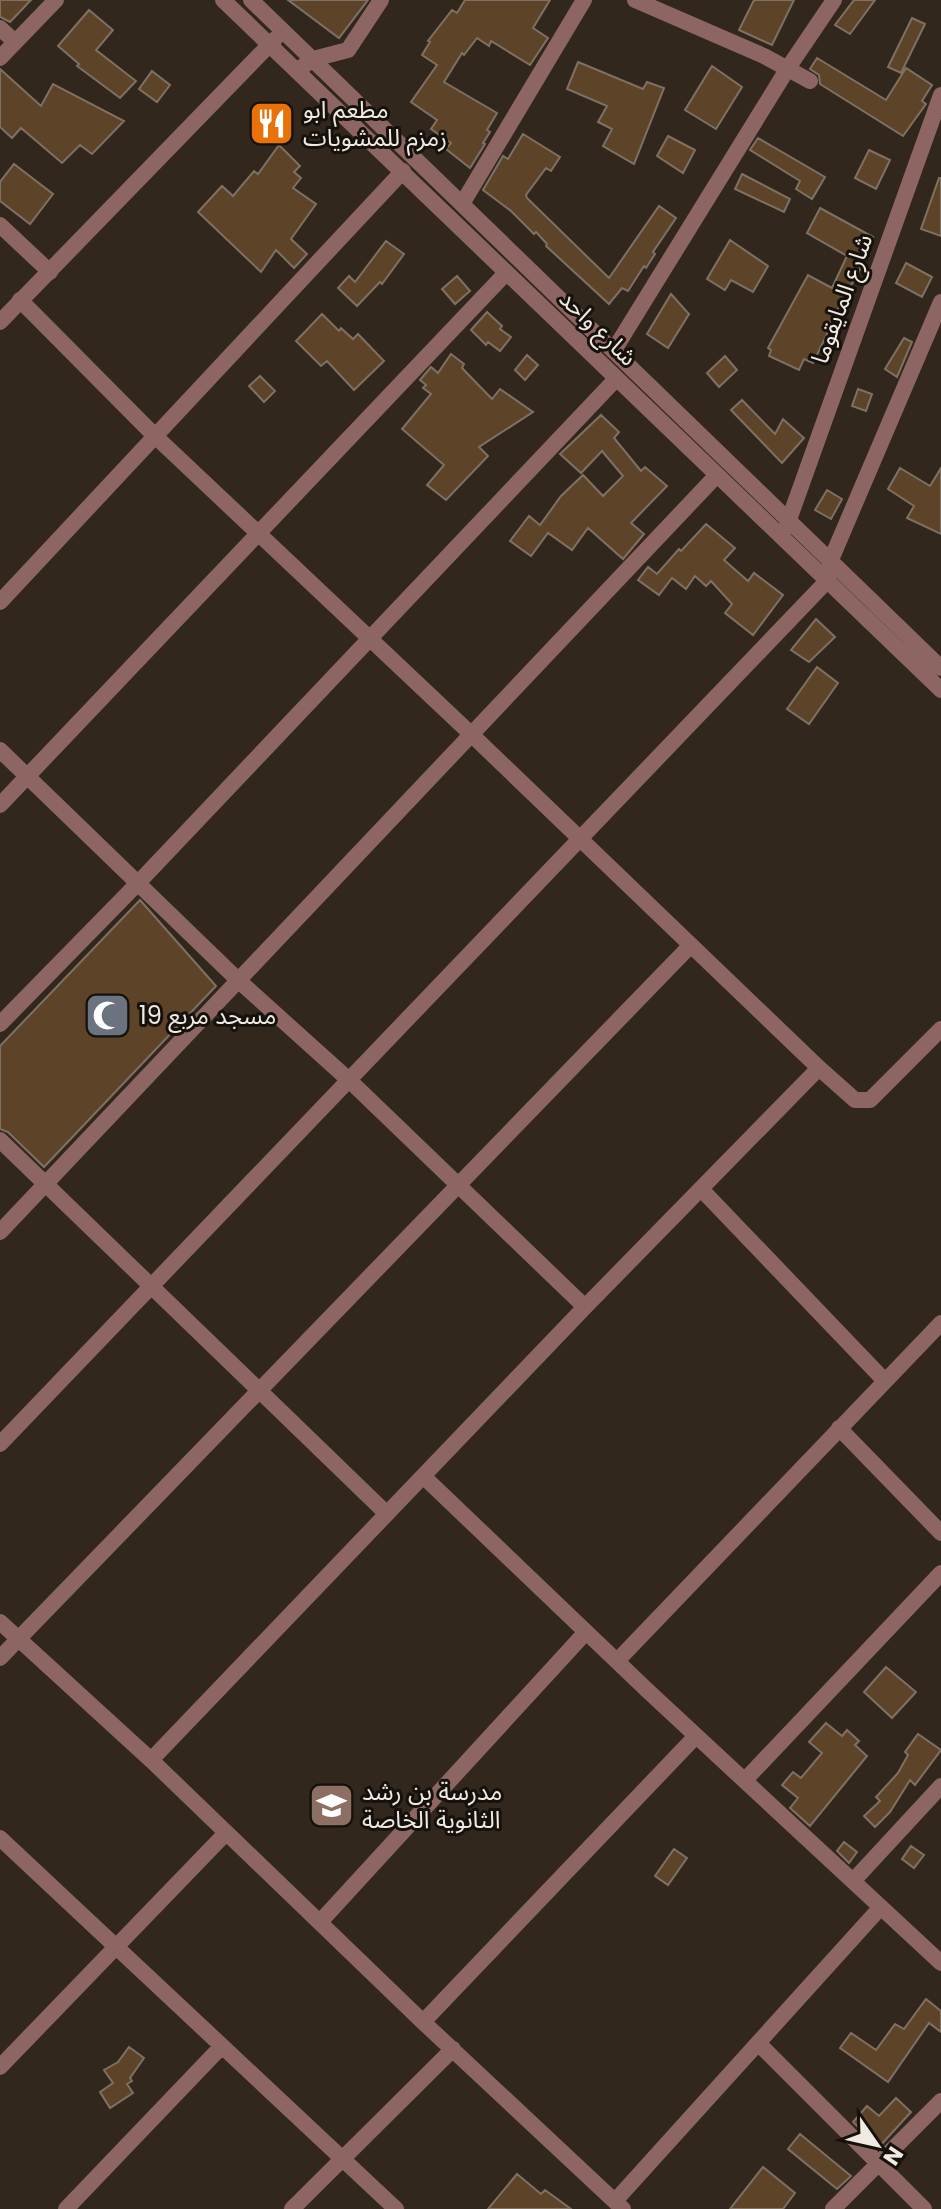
<svg xmlns="http://www.w3.org/2000/svg" width="941" height="2209" viewBox="0 0 941 2209" font-family="Poppins,'Noto Sans Arabic',sans-serif">
<rect width="100%" height="100%" fill="#31271c"/>
<path fill="#5d4428" stroke="#7e7164" stroke-width="2" d="M0 0H31L10 22 0 17Z
M288 0H368L339 38Z
M465 0H550L533 28 548 38 530 65 491 41 489 46 477 38 464 55 462 53 444 82 497 113 487 130 490 132 483 143 485 144 470 168 446 149 451 143 431 129 437 120 411 102 437 65 422 55 430 42 428 41 452 10 457 13Z
M754 0H794L772 45 739 30Z
M854 0H875L850 34 835 25Z
M89 10 113 30 96 50 136 81 120 98 77 66 79 64 58 46Z
M912 18 925 24 901 73 888 67Z
M817 58 886 100 906 68 932 85 922 101 926 104 903 136 820 84 819 75 810 69Z
M578 62 643 89 647 82 664 88 634 164 603 146 612 129 598 122 607 106 567 89Z
M712 66 742 87 716 129 685 110Z
M0 69 41 106 53 84 124 121 92 154 80 145 62 163 21 128 12 138 0 127Z
M152 71 170 85 157 102 139 89Z
M523 134 560 157 551 171 546 168 526 195 527 198 609 278 659 206 676 218 653 252 655 254 646 268 644 266 628 291 622 288 609 304 546 246 547 244 536 232 534 234 511 211 483 190 503 156 508 159Z
M668 136 695 150 683 173 657 156Z
M758 138 825 177 812 199 796 189 800 181 750 150Z
M279 145 300 166 294 172 301 178 293 188 316 204 291 239 307 254 294 268 276 250 261 272 198 212 222 186 233 196 254 171 258 174Z
M869 150 890 160 876 189 855 178Z
M14 164 53 194 30 224 0 201V182Z
M742 174 790 199 784 212 735 189Z
M939 178H941V236L921 229Z
M820 208 873 237 861 260 864 261 859 271 829 325 831 326 813 363 804 359 799 370 769 356 771 350 768 348 808 275 832 288 847 256 807 233Z
M730 240 768 266 753 292 731 280 725 290 707 279Z
M386 241 404 254 382 284 380 282 357 306 338 288 349 276 355 282Z
M906 263 932 277 922 297 896 283Z
M457 276 470 291 455 304 442 289Z
M671 294 689 314 668 348 647 334Z
M487 312 502 326 500 329 511 337 500 351 488 342 486 345 471 330Z
M322 314 339 331 341 328 353 339 358 334 384 361 354 390 327 361 321 366 296 341Z
M904 338 912 342 897 377 885 369Z
M451 354 464 364 462 368 492 399 500 389 533 412 479 447 488 456 446 500 427 485 444 465 402 429 431 394 423 388 426 385 420 380 431 367 438 373Z
M527 355 538 365 525 380 515 370Z
M725 356 737 370 719 387 707 373Z
M260 376 275 391 264 402 249 386Z
M858 389 872 394 866 411 852 406Z
M742 400 775 434 783 419 804 438 782 463 731 410Z
M601 415 619 432 614 438 641 471 645 467 667 486 631 523 644 534 623 559 588 528 572 550 548 533 531 556 510 541 529 516 540 525 561 496 583 475 603 496 623 476 602 451 581 473 560 454Z
M900 468 930 486 941 468V534L907 518 914 506 888 489Z
M827 490 842 499 831 519 815 510Z
M706 524 735 548 724 560 748 581 754 573 783 595 753 635 725 613 732 604 711 581 706 586 695 576 686 589 672 578 659 595 638 580 648 567 657 574 679 549 681 551Z
M816 619 835 637 809 662 791 650Z
M817 667 838 683 809 724 787 709Z
M140 900 216 986 44 1167 8 1132 0 1129V1046Z
M886 1667 916 1692 892 1718 864 1692Z
M826 1723 842 1736 847 1730 859 1741 855 1745 867 1756 810 1826 790 1808 798 1798 782 1785 793 1772 801 1778 822 1753 809 1742Z
M918 1734 941 1750 915 1785 910 1780 890 1812 875 1827 864 1816 880 1801 876 1797 898 1773 908 1755 905 1752Z
M844 1842 857 1852 849 1863 837 1851Z
M911 1846 924 1855 914 1868 902 1859Z
M674 1849 687 1858 668 1885 655 1876Z
M926 1999 941 2011V2032L929 2023 888 2082 840 2048 851 2033 876 2050 895 2024 904 2029Z
M129 2047 144 2058 130 2078 132 2081 127 2084 133 2093 110 2108 100 2092 113 2083 104 2070 118 2062Z
M896 2098 911 2112 879 2147 853 2122 867 2106 879 2116Z
M800 2134 851 2176 837 2189 788 2149Z
M763 2167 795 2193 783 2209H730Z
M517 2174 541 2194 545 2190 571 2209H488Z"/>
<g fill="none" stroke-linecap="round" stroke-linejoin="round">
<path stroke="#8d6664" stroke-width="16" d="M635 0 764 56 810 81
M0 28 15 42
M0 58 56 0
M298 70 313 59 348 50 381 0
M462 204 584 0
M0 225 50 272
M20 300 154 435 472 735 819 1068 855 1100H870L941 1029
M614 350 788 68 834 0
M0 602 403 171
M0 750 239 981 350 1081 585 1307
M0 805 506 273
M0 1024 139 882 616 379
M0 1140 387 1514
M702 1190 884 1380
M0 1232 717 475
M839 1428 941 1533
M0 1444 828 580 830 562 941 302
M423 1476 648 1691 941 1963
M0 1622 151 1760 423 2022 623 2209
M0 1658 691 945
M617 1661 941 1323
M151 1760 585 1307 819 1068
M745 1780 941 1573
M0 1838 396 2209
M854 1880 941 1786
M320 1922 586 1632
M423 2022 696 1736
M758 2043 924 2209
M0 2067 226 1833
M615 2201 881 1907
M66 2209 222 2046
M292 2209 453 2049
M833 2209 941 2101"/>
<path stroke="#8d6664" stroke-width="16" d="M223 0 941 690
M251 0 941 668
M0 322 275 39
M786 528 941 95"/>
</g>
<defs>
<symbol id="restaurant-square" viewBox="-11 -11 22 22"><rect x="-9" y="-9" width="18" height="18" rx="4" fill="#e8710a" stroke="#15110c"/><path d="M-5-6h1v4h1v-4h1v4h1v-4h1v5L-1.5 .5V6h-2V.5L-5-1ZM5-6V6H3V1.5H1.5Q1.5-4 5-6Z" fill="#fff"/></symbol>
<symbol id="mosque-square" viewBox="-11 -11 22 22"><rect x="-9" y="-9" width="18" height="18" rx="4" fill="#6b7280" stroke="#15110c"/><path d="M3.5-4.9A6 6 0 1 0 3.5 4.9A5 5 0 1 1 3.5-4.9Z" fill="#fff"/></symbol>
<symbol id="school-square" viewBox="-11 -11 22 22"><rect x="-9" y="-9" width="18" height="18" rx="4" fill="#8d6e63" stroke="#15110c"/><path d="M0-5L7-2L0 1L-7-2ZM-4 1L0 2.5L4 1V4Q0 6-4 4Z" fill="#fff"/></symbol>
</defs>
<g fill-rule="evenodd">
<use href="#restaurant-square" x="246" y="98" width="51" height="51"/>
<use href="#mosque-square" x="82" y="990" width="51" height="51"/>
<use href="#school-square" x="306" y="1780" width="51" height="51"/>
</g>
<g text-anchor="middle" stroke-width="6" stroke-linejoin="round" paint-order="stroke">
<g font-size="24" fill="#f1eae2" stroke="#15110c" text-anchor="start">
<text x="303" y="118">مطعم ابو<tspan x="303" dy="28">زمزم للمشويات</tspan></text>
<text x="139" y="1024">مسجد مربع 19</text>
<text x="362" y="1800">مدرسة بن رشد<tspan x="362" dy="28">الثانوية الخاصة</tspan></text>
</g>
<g font-size="24" fill="#f1eae2" stroke="#15110c">
<text transform="translate(842 299) rotate(-70)" y="8">شارع المايقوما</text>
<text transform="translate(598 328) rotate(44)" y="8">شارع واحد</text>
</g>
</g>
<g transform="translate(877 2145) rotate(124)" stroke="#15110c" stroke-width="6" paint-order="stroke">
<path d="M0-6L14 30L0 20L-14 30Z" fill="#f1eae2"/>
<text y="-12" font-size="22" font-weight="bold" text-anchor="middle" fill="#f1eae2">N</text>
</g>
</svg>
